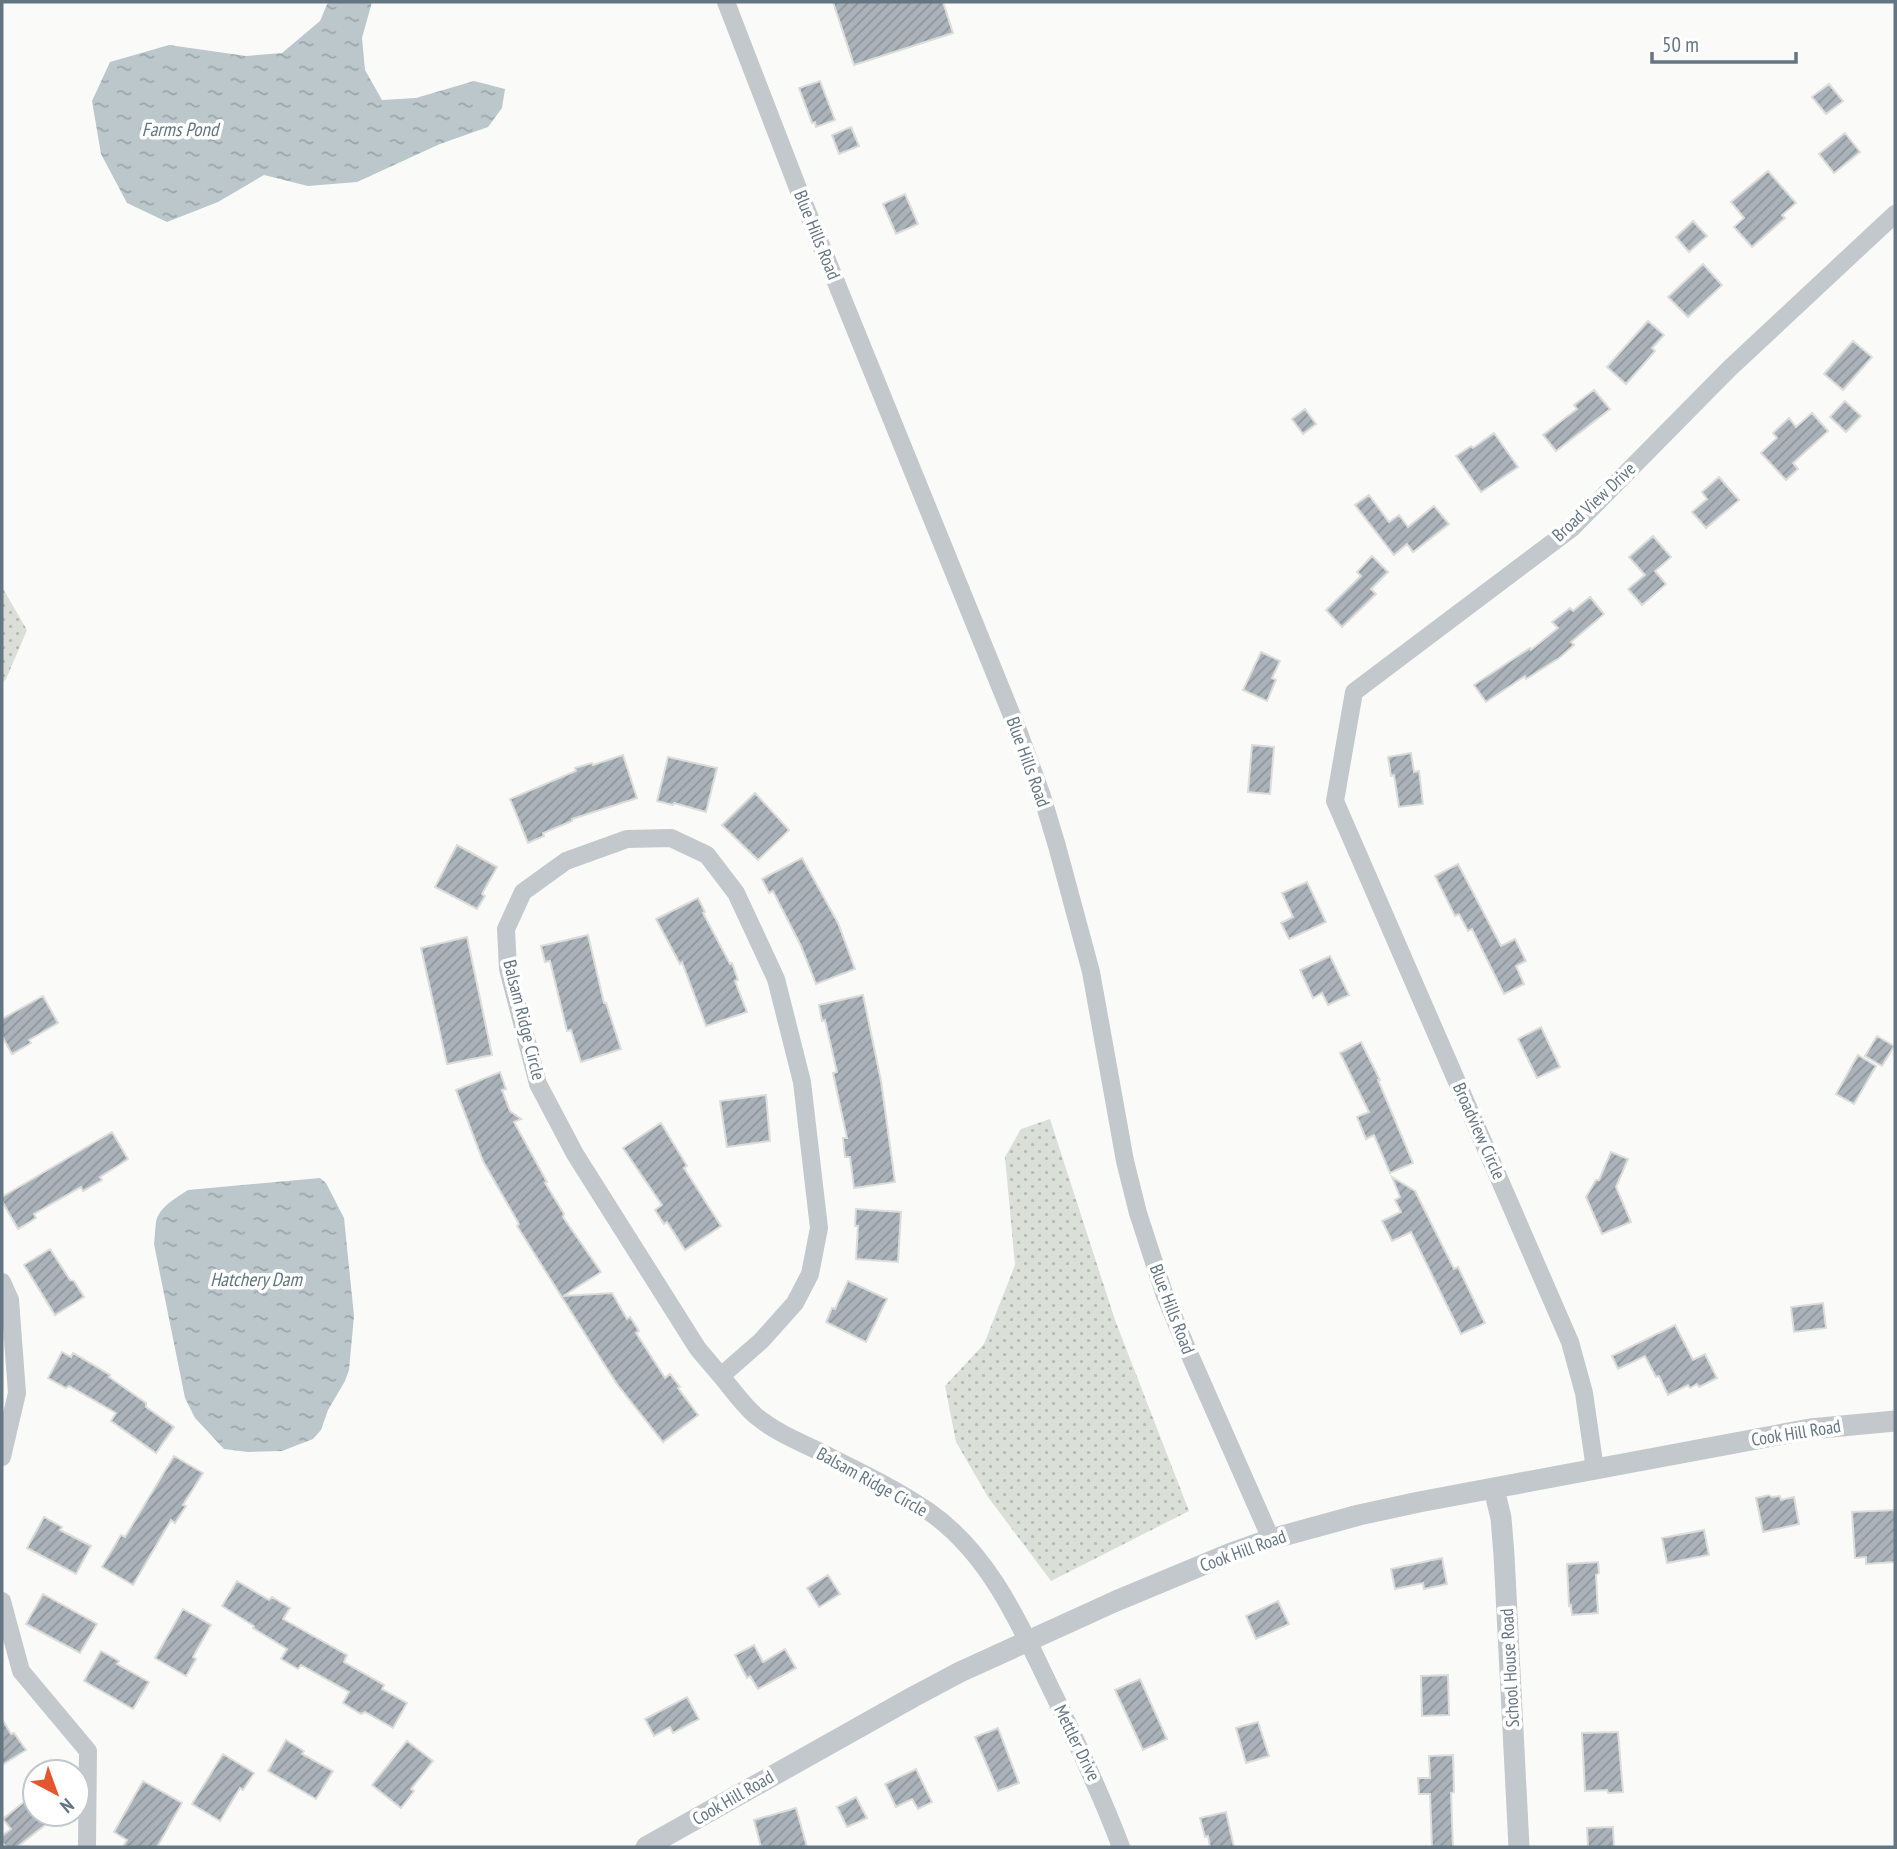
<svg xmlns="http://www.w3.org/2000/svg" width="1897" height="1849" viewBox="0 0 1897 1849" font-family="'PT Sans Narrow',sans-serif">
<defs>
<pattern id="grass-dots" width="8" height="8" patternUnits="userSpaceOnUse" patternTransform="scale(1.75)"><rect width="8" height="8" fill="#dadfd7"/><path d="M2 2h.1M6 6h.1" fill="none" stroke="#b4b9b4" stroke-width="1.8" stroke-linecap="round"/></pattern>
<pattern id="water-ripples" width="26" height="14" patternUnits="userSpaceOnUse" patternTransform="scale(1.75)"><rect width="26" height="14" fill="#bbc7cb"/><path d="M2 4q2-2 4 0t4 0M15 11q2-2 4 0t4 0" fill="none" stroke="#9ca6aa"/></pattern>
<pattern id="building-hatch" width="6" height="6" patternUnits="userSpaceOnUse" patternTransform="scale(1.75)"><rect width="6" height="6" fill="#aab3b9"/><path d="M-1 1l2-2M0 6l6-6M5 7l2-2" fill="none" stroke="#8e969c"/></pattern>
</defs>
<rect width="100%" height="100%" fill="#fafaf8"/>
<path fill="url(#grass-dots)" d="M2 587 27 630 6 679 2 683Z
M1050 1119 1115 1320 1189 1511 1051 1581 988 1497 956 1442 945 1386 984 1344 1015 1265 1005 1157 1021 1129Z"/>
<path fill="url(#water-ripples)" d="M328 2H372L362 38 365 70 382 100 416 98 474 81 505 89 502 108 488 127 440 144 357 182 308 186 264 175 218 202 167 222 127 203 101 154 92 101 110 62 169 45 246 56 282 53 320 21Z
M320 1178 326 1183 344 1218 354 1316 349 1370 345 1381 328 1410 321 1430 313 1439 282 1451 248 1452 224 1449 195 1418 185 1398 154 1244C155 1237 155 1229 156 1222 159 1207 176 1198 188 1190Z"/>
<path fill="url(#building-hatch)" stroke="#dcdcda" stroke-width="2" d="M833 2H943L953 33 854 65Z
M820 81 835 120 816 127 815 122 812 123 799 88Z
M1829 84 1843 101 1826 114 1812 97Z
M851 127 859 146 839 154 832 135Z
M1845 133 1860 152 1834 173 1819 154Z
M1768 171 1796 203 1782 215 1785 218 1752 247 1734 227 1744 218 1731 202Z
M905 194 918 224 896 234 883 204Z
M1693 221 1707 236 1689 252 1676 237Z
M1703 264 1722 285 1688 317 1668 297Z
M1648 321 1664 335 1652 348 1655 351 1626 384 1607 367Z
M1853 341 1872 357 1843 390 1824 374Z
M1594 390 1610 409 1556 451 1543 435 1577 409 1574 405Z
M1845 401 1861 416 1846 432 1830 417Z
M1305 409 1316 424 1303 434 1292 419Z
M1812 413 1828 431 1793 463 1798 469 1786 480 1761 453 1777 438 1773 433 1789 418 1796 427Z
M1494 433 1518 467 1481 492 1456 456 1471 446 1473 448Z
M1719 477 1739 500 1706 528 1692 512 1707 499 1702 492Z
M1369 495 1389 522 1399 515 1408 527 1434 506 1449 524 1413 552 1407 544 1394 555 1355 505Z
M1653 536 1671 557 1655 571 1666 584 1642 605 1628 589 1645 575 1629 557Z
M1372 556 1388 572 1371 589 1376 594 1342 627 1326 610 1361 576 1357 572Z
M1590 597 1604 614 1571 642 1574 645 1559 658 1526 679 1525 676 1486 702 1474 685 1530 648 1531 650 1558 628 1552 622 1570 608 1573 611Z
M1261 652 1280 661 1272 678 1276 680 1267 701 1243 690Z
M1252 745 1274 747 1270 794 1248 792Z
M1411 753 1414 772 1419 771 1423 804 1399 807 1394 775 1391 776 1388 757Z
M623 755 637 798 572 819V821L543 833 544 836 528 843 510 799 576 771 575 768 592 763 593 765Z
M668 757 717 768 706 812 674 803 673 805 657 801Z
M755 793 789 830 758 860 722 825Z
M457 845 497 867 482 894 485 896 477 909 435 887Z
M802 858 838 923 855 969 816 984 801 946 773 891 769 893 762 879Z
M1458 864 1501 946 1515 939 1526 961 1516 966 1524 984 1504 994 1472 929 1468 931 1459 914 1455 916 1435 876Z
M1307 882 1326 922 1289 939 1281 923 1293 917 1282 893Z
M698 898 705 912 703 913 730 964 732 963 738 980 735 981 747 1012 706 1026 682 962 680 964 656 919Z
M588 935 604 1003H606L621 1049 581 1062 571 1030 567 1031 550 961 545 962 541 946Z
M467 937 492 1055 447 1064 421 948Z
M1330 956 1349 995 1328 1005 1322 993 1313 998 1300 970Z
M863 995 881 1081 895 1182 854 1188 850 1157H845L843 1138H847L833 1073 837 1072 825 1020 822 1021 819 1005Z
M43 996 58 1023 29 1040 31 1043 12 1054 2 1036V1019Z
M1541 1027 1560 1067 1537 1078 1518 1039Z
M1877 1036 1894 1046 1882 1066 1865 1056Z
M1361 1042 1380 1080H1378L1413 1163 1390 1173 1374 1135 1366 1139 1357 1117 1369 1112 1340 1053Z
M1858 1055 1876 1066 1854 1104 1836 1094Z
M500 1072 506 1089 502 1090 510 1111 521 1119 514 1122 547 1182 545 1183 564 1214 563 1217 601 1272 563 1296 612 1293 627 1319 630 1317 639 1331 636 1333 665 1378 670 1374 680 1387 678 1388 698 1415 663 1442 617 1384 599 1356 517 1226 519 1224 483 1161 456 1090Z
M766 1095 770 1141 727 1147 720 1101Z
M661 1123 687 1166 684 1168 721 1226 685 1250 667 1222 664 1224 655 1210 662 1205 623 1148Z
M112 1132 128 1159 100 1177 102 1180 83 1191 81 1187 34 1214 36 1218 18 1229 2 1201V1197Z
M1611 1152 1628 1159 1616 1187 1631 1222 1602 1234 1586 1197 1596 1180H1599Z
M1392 1177 1415 1191 1454 1269 1458 1267 1485 1323 1461 1334 1411 1232 1392 1241 1382 1221 1401 1212 1395 1200 1400 1197Z
M856 1209 901 1212 898 1262 856 1259 858 1226H855Z
M50 1249 70 1280 74 1281 84 1297 55 1315 24 1265Z
M848 1281 887 1299 866 1342 826 1322 832 1308 835 1309Z
M1823 1303 1826 1328 1794 1332 1791 1307Z
M1675 1325 1693 1360 1705 1354 1717 1378 1699 1387 1697 1384 1690 1388 1688 1385 1668 1395 1659 1376 1656 1377 1645 1356 1618 1369 1612 1356Z
M62 1352 71 1357 73 1353 110 1375 109 1377 146 1403V1407L174 1427 156 1453 111 1421 116 1413 69 1386 66 1388 48 1378Z
M174 1456 203 1473 183 1505 186 1506 175 1523 171 1520 133 1585 102 1567 121 1535 125 1537Z
M1769 1495 1772 1497 1780 1496 1781 1500 1794 1497 1799 1524 1763 1532 1756 1498Z
M1895 1510V1562L1866 1564V1557L1855 1558 1852 1512Z
M44 1517 62 1527 60 1530 91 1546 76 1574 27 1548Z
M1704 1530 1709 1555 1667 1563 1662 1538Z
M1442 1558 1447 1584 1424 1589 1423 1583 1395 1589 1391 1569Z
M1598 1562 1599 1573 1596 1575 1598 1613 1572 1615 1571 1605 1569 1606 1567 1564Z
M828 1575 840 1594 819 1607 807 1588Z
M237 1581 269 1600 272 1597 290 1608 283 1619 347 1655 344 1662 384 1685 382 1689 407 1703 393 1728 365 1712 361 1714 343 1703 349 1692 301 1665 298 1669 281 1659 287 1649 253 1628 254 1626 222 1606Z
M43 1594 97 1624 80 1653 26 1624Z
M1278 1601 1289 1624 1256 1639 1246 1616Z
M183 1609 211 1625 193 1657 196 1659 186 1676 155 1658Z
M754 1645 763 1662 785 1649 796 1668 758 1689 750 1676 747 1678 735 1655Z
M101 1651 119 1661 117 1664 149 1682 133 1709 84 1681Z
M1448 1675 1449 1715 1422 1716 1421 1676Z
M1140 1679 1167 1739 1143 1750 1115 1690Z
M687 1697 699 1719 673 1733 670 1727 654 1736 645 1719Z
M2 1719 11 1734 14 1733 26 1750 2 1765Z
M1258 1722 1269 1756 1246 1763 1236 1728Z
M998 1728 1019 1783 998 1791 975 1737Z
M1618 1732 1623 1792 1608 1793 1607 1790 1585 1791 1582 1733Z
M286 1740 304 1751 302 1754 333 1771 316 1799 268 1771Z
M407 1741 433 1761 411 1789 414 1791 401 1808 372 1785Z
M223 1754 254 1773 243 1790 240 1788 220 1821 192 1804Z
M1453 1755 1454 1792 1451 1793 1453 1847H1432L1430 1794H1419L1418 1778H1430L1429 1756Z
M916 1769 932 1802 918 1809 912 1799 896 1807 885 1784Z
M143 1781 182 1803 157 1847H123L127 1840 114 1832Z
M35 1793V1814H59L17 1847H6L2 1842V1836L11 1829 3 1819Z
M856 1797 867 1818 847 1827 837 1807Z
M796 1808 807 1847H761L754 1820Z
M1226 1812 1234 1847H1210L1208 1836 1205 1837 1200 1818Z
M1613 1827 1614 1847H1588L1587 1828Z"/>
<g fill="none" stroke-linecap="round" stroke-linejoin="round">
<path stroke="#c3c8cc" stroke-width="18" d="M726 2 799 191 1019 733 1042 796 1057 846 1091 972 1125 1161 1138 1213 1164 1293 1185 1344 1271 1539
M671 838 707 855 736 893 776 979 802 1082 819 1228 810 1274 795 1303 761 1341 721 1376 698 1349 575 1154 538 1084 508 969 506 929 523 892 566 861 627 839Z
M2 1282 10 1300 17 1393 2 1457
M721 1376C732 1389 743 1405 756 1416 774 1431 795 1440 816 1450 854 1469 893 1487 928 1511 992 1555 1022 1630 1055 1697 1079 1747 1102 1796 1121 1847
M1595 1469 1584 1393 1570 1342 1335 801 1354 692 1572 528 1729 369 1895 214
M2 1601 21 1671 88 1751 87 1847"/>
<path stroke="#c3c8cc" stroke-width="21" d="M1494 1489 1501 1518 1504 1555 1519 1847
M646 1847 913 1697 960 1672 1116 1601 1229 1554 1271 1539 1359 1515 1419 1502 1810 1429 1895 1421"/>
</g>
<g text-anchor="middle" stroke-width="7" stroke-linejoin="round" paint-order="stroke">
<g font-size="18" fill="#657683" stroke="#fff">
<text transform="translate(817 235) rotate(68)" y="6">Blue Hills Road</text>
<text transform="translate(1594 502) rotate(-43)" y="6">Broad View Drive</text>
<text transform="translate(1028 762) rotate(70)" y="6">Blue Hills Road</text>
<text transform="translate(524 1020) rotate(76)" y="6">Balsam Ridge Circle</text>
<text transform="translate(1479 1131) rotate(66)" y="6">Broadview Circle</text>
<text transform="translate(1172 1309) rotate(69)" y="6">Blue Hills Road</text>
<text transform="translate(1796 1433) rotate(-9)" y="6">Cook Hill Road</text>
<text transform="translate(872 1482) rotate(29)" y="6">Balsam Ridge Circle</text>
<text transform="translate(1243 1551) rotate(-20)" y="6">Cook Hill Road</text>
<text transform="translate(1510 1668) rotate(-93)" y="6">School House Road</text>
<text transform="translate(1077 1743) rotate(64)" y="6">Mettler Drive</text>
<text transform="translate(733 1798) rotate(-30)" y="6">Cook Hill Road</text>
</g>
<g font-size="19" font-style="italic" fill="#60757c" stroke="#fff">
<text x="180" y="136">Farms Pond</text>
<text x="256" y="1286">Hatchery Dam</text>
</g>
</g>
<rect width="1897" height="1849" fill="none" stroke="#657683" stroke-width="7"/>
<g transform="translate(56 1793) rotate(139)"><circle r="33" fill="#ffffff" stroke="#c1c8cd" stroke-width="2"/>
<path d="M0-5L12 26L0 18L-12 26Z" fill="#e4572e"/>
<text y="-10" font-size="19" font-weight="bold" text-anchor="middle" fill="#657683">N</text>
</g>
<path d="M1652 52v10h144v-10" fill="none" stroke="#657683" stroke-width="3.5"/>
<text x="1662" y="52" font-size="21" fill="#657683" stroke="#ffffff" stroke-width="5" paint-order="stroke">50 m</text>
</svg>
